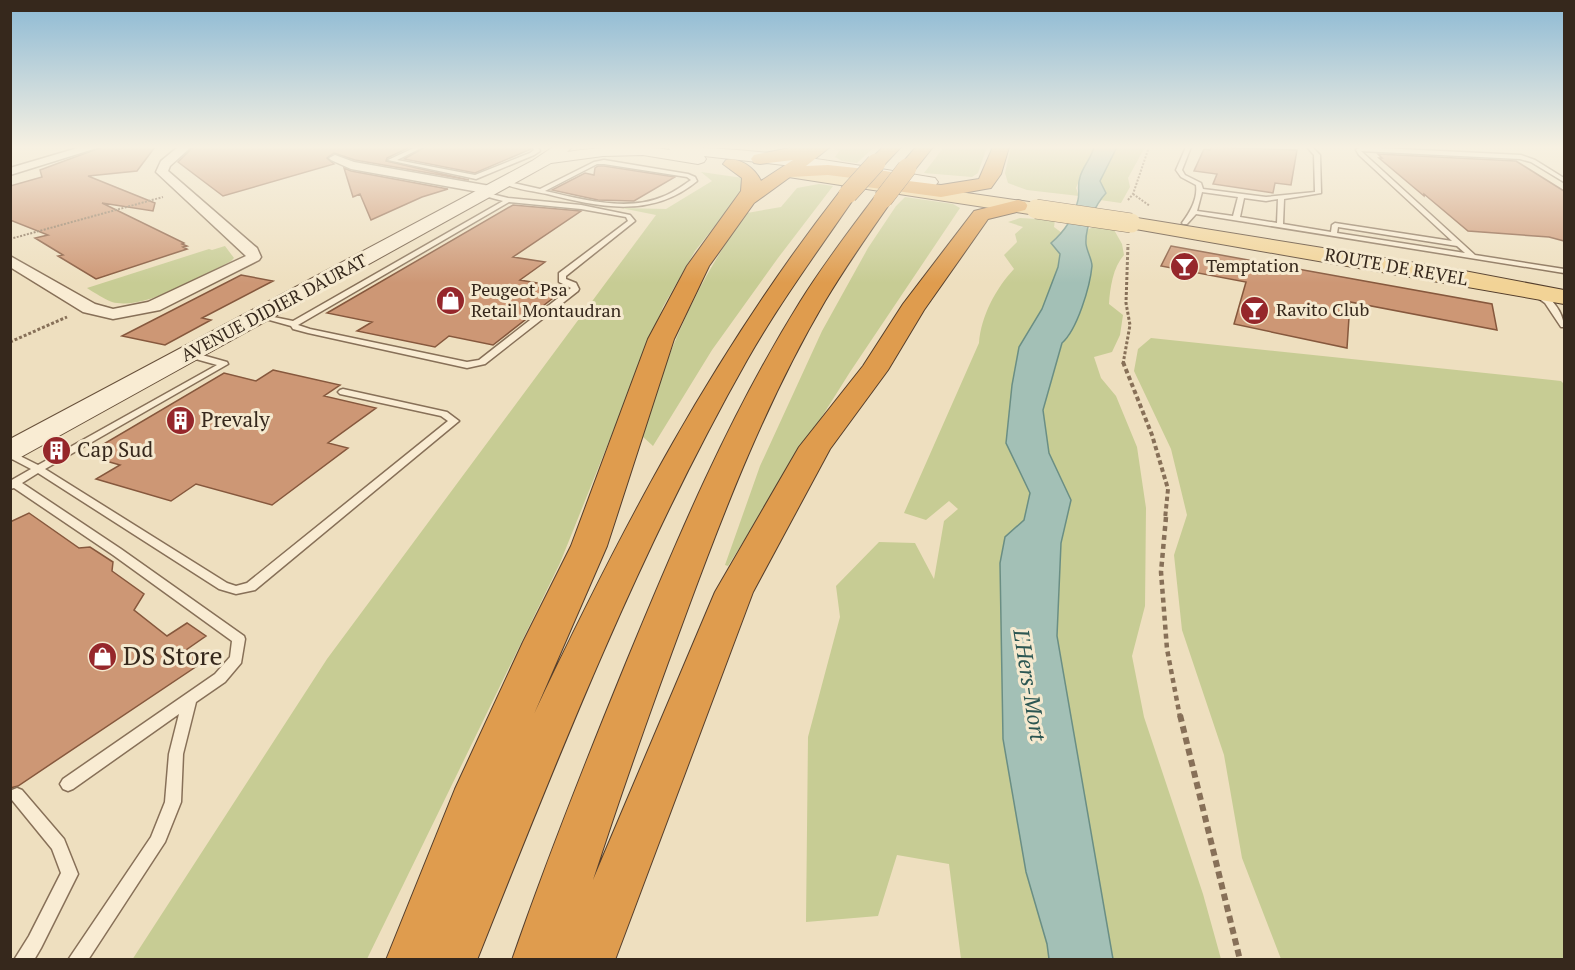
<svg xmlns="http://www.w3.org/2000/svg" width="1575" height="970" viewBox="0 0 1575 970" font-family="'PT Serif',serif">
<rect width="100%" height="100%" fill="#eedfbf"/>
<path fill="#c7cc94" d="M835 147H874L857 163 842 161 835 157 840 150 833 149Z
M944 147H987L978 173 972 177 924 173Z
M1011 147H1094L1076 188 1079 196 1027 190 1008 183 1005 173Z
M1117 147H1145L1128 178 1130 187 1121 203 1100 200 1106 193 1100 181Z
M701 172 743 178 744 189 695 251 663 307 560 563 367 959 132 960 327 659 656 215 621 208 666 209 712 181Z
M819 184 833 186 778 258 712 350 653 446 641 435C668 353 695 283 747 213L781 207 797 188Z
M905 197 953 204 960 208 850 372 728 566 725 565 760 466 822 331 868 248 896 206Z
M1020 218 1055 220 1054 227 1062 233 1052 243 1060 254 1058 267 1042 309 1019 347 1012 385 1006 443 1030 492 1024 520 1005 537 1000 563 1003 739 1026 872 1047 944 1049 959H961L949 864 897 855 878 916 806 922 808 737 840 617 836 586 879 542 915 543 934 579 944 521 958 509 949 501 926 520 904 513 979 343C981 316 996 288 1014 269L1004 255 1017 242 1015 234 1023 227 1008 222Z
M1093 227 1113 228 1122 244 1124 255C1113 267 1110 288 1109 304L1123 315 1120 335 1112 352 1094 357 1101 378 1116 396 1137 447 1146 508 1145 606 1132 656 1144 717 1203 894 1221 959H1113L1057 636 1061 543 1071 500 1049 453 1043 410 1062 343 1069 336 1092 264 1086 246 1087 230Z
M225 246 234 258 231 261C203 276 143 311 112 302 104 299 95 293 87 288L209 249 212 250Z
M1151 338 1561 381 1564 384V959H1281L1242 858 1224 755 1182 630 1174 555 1187 515 1171 449 1134 371 1138 349Z"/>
<path fill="#a3c0b6" stroke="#6a8e84" stroke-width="1.5" d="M1094 147H1117L1100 181 1106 193C1095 205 1085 227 1086 244 1087 252 1092 259 1092 266 1090 287 1077 330 1062 343L1043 410 1049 453 1071 500 1061 543 1057 636 1113 959H1049L1047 944 1026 872 1003 739 1000 563 1005 537 1024 520 1030 493 1006 443 1012 385 1019 347 1042 309 1058 267 1060 254 1051 243C1064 232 1074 217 1078 200 1080 192 1077 186 1080 177 1083 166 1091 159 1094 147Z"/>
<path fill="#cd9775" stroke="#86583d" stroke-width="1.5" d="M102 147H155L137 171 88 176 155 203 153 211 102 203 184 243 182 244 187 246 183 247 187 249 96 279 58 256 63 255 35 238 48 235 10 220V186L42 177 40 170Z
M193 147H410L387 158 386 161 469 180 355 160 334 153 327 158 334 164 223 196 178 162Z
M425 147H531V149L475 173 404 159Z
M1211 147 1297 150 1291 185 1275 183 1273 193 1213 184 1217 174 1194 171 1204 149 1210 150Z
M1378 154 1516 161 1564 191V241L1549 237 1468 231 1424 194V196L1379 158H1382Z
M598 166H604L675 177 634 201 598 200 552 190 585 173 594 175 595 168Z
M344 168 351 171 448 189 422 197 371 220 360 194 353 197Z
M513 205 581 211 513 257 545 262 520 280 566 288 493 345 449 336 435 347 357 331 372 322 327 313Z
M1171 246 1492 304 1497 330 1350 302 1347 348 1234 324 1246 282 1161 266Z
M241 275 273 281 202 318 211 320 165 345 122 336Z
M273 370 340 385 324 396 376 408 328 443 348 448 272 505 196 484 171 501 96 479 120 465 85 455 224 373 256 381Z
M29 513 79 548 90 547 113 562 112 571 144 594 134 610 167 636 187 623 206 636 186 650 203 662 18 786 10 788V522Z"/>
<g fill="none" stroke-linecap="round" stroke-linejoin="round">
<defs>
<path id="service" d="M416 147H423L397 160 475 175 530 153 534 150 533 147H538L540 151 534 155 476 179 388 160Z
M1186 147H1191L1182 170 1185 175 1201 183 1203 189 1266 197 1315 192 1314 155 1307 147H1312L1320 155 1321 193 1284 199 1283 224 1331 232 1332 225 1335 223 1452 241 1359 155 1356 150 1360 147 1521 155 1535 160 1564 178V182L1531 162 1520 159 1361 151 1475 255 1564 269V273L1196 214 1187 224H1183L1182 223C1190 212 1198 199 1196 185L1181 177 1176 170ZM1202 192 1238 197 1233 216 1197 211ZM1244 198 1266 201 1278 199 1277 223 1240 217ZM1338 227 1457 246 1465 253 1337 233Z
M604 160 688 174 695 177 697 181C651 219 599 207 547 194 533 191 515 189 502 183L505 181 540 189 594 162ZM597 164H604L687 177 691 180C682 186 673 193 662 197 626 212 582 199 545 191Z
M483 192 508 198 581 205 630 215 635 221 566 276V279L576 283 579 289 578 291 485 364 467 368 308 333 293 329 291 326 255 316 259 314 293 321 503 201 481 195V193ZM509 202 581 209 626 217 628 221 559 273V282L571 288 479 360 467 362 310 329 298 325Z
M1535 292C1550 292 1564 314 1564 327H1561L1545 303 1535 296Z
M188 351 227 362 228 364 45 469 227 583 236 586 247 583 448 421 441 416 340 394 338 392 340 390 343 389 447 412 459 421 255 590 236 594 219 589 38 473 22 483 121 549 244 636 245 639 241 663 225 682 196 702 183 754 181 802 165 842 88 960H68L151 837 165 802 169 754 179 714 73 789 68 791 63 789 60 784 63 779 215 674 230 657 232 641 113 555 14 488 10 489V481L31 469 10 458V451L38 465 217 365 185 356 184 354Z
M17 788 22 790 64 839 78 874 41 948 34 960H14L29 936 61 873 52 849 12 800V790Z"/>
<path id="minor" d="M81 147H100L10 175V168Z
M178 147H191L170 166 168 171 257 248 261 257 259 260 160 310 113 319 83 312 10 267V256L95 304 113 309 148 302 246 256 156 172 161 161Z
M335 155 354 162 490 186 496 190 490 194 351 169 331 160 329 158Z"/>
<path id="secondary" d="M553 147H572L567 152C601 147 636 145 670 150L668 147C756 147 843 163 929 177L935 178 938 182 935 186 929 187 810 168 704 156 706 159 704 162 698 164 643 155 603 156 551 163 21 457 10 460V439L532 161Z"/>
<path id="primary" d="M788 167 1036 203 1043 205 1046 209 1043 213 1036 215 782 176 779 172 782 168Z
M1131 217 1459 270 1564 290V304L1124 227 1121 223 1124 219Z"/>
<path id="motorway" d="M795 147H830L806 166 828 165 885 171 891 172 894 176 892 179 941 185 979 179 993 147H1009L1001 174 991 188 985 189 941 197 859 186 853 185 850 181 852 178 828 175 790 177 754 203 709 266 674 339 607 546 534 714C623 526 713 354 841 190H855L857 194C819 249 780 302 747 360 639 551 558 756 477 960H386L455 789 523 642 571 546 648 339 687 266 741 191 742 178 723 164 726 160C740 157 755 168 761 181L793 160 760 164 754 163 751 159 754 155Z
M883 147H901L882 167H870L867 163Z
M916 147H933L913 172H901L898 168Z
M883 193 890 195 893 199C869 233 846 266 825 301 768 398 726 505 687 611 654 700 622 790 593 880L715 592 799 447 863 366 903 304 974 211 1018 200 1025 202 1028 206 1025 210 988 219 924 310 888 370 830 449 753 592 615 960H512C547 859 586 761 626 663 677 539 729 416 800 302 823 265 850 230 876 195Z"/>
</defs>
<use href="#service" stroke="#877058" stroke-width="3"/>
<use href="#minor" stroke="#877058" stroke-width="3"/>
<use href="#secondary" stroke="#68513b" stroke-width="2"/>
<use href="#primary" stroke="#543e2c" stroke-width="2"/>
<use href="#motorway" stroke="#543e2c" stroke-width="2"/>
<path stroke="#877058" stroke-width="2" stroke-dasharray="2 1.5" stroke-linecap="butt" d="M1133 194 1150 206
M1128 200 1133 194 1149 147
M10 239 163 197"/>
<path stroke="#877058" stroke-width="3" stroke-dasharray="3 2" stroke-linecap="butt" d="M10 342 67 317
M1123 364 1130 325 1126 303 1128 244"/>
<path stroke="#877058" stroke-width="4" stroke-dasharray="4.5 3" stroke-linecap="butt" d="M1123 362 1152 435 1168 489 1165 519"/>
<path stroke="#877058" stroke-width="4.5" stroke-dasharray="5 4" stroke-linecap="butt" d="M1166 517 1161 572 1167 649 1180 717"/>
<path stroke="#877058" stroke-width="6" stroke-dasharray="7 4.5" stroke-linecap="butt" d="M1180 715 1240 960"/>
<use href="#service" fill="#f9ecd3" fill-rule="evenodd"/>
<use href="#minor" fill="#f9ecd3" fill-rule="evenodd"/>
<use href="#secondary" fill="#f9ecd3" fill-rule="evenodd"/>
<use href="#primary" fill="#f2d396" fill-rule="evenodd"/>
<use href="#motorway" fill="#df9c4e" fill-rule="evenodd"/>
<defs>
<path id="primary-bridge" d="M1036 209 1131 223"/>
<path id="motorway-bridge" d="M848 194 876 163
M883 199 907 168"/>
</defs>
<use href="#primary-bridge" stroke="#543e2c" stroke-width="20" stroke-linecap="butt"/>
<use href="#motorway-bridge" stroke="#543e2c" stroke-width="20" stroke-linecap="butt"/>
<use href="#primary-bridge" stroke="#f2d396" stroke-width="19"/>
<use href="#motorway-bridge" stroke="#df9c4e" stroke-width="19"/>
</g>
<linearGradient id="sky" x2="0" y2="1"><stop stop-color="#8cb9d4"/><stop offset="0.52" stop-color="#f7f1e2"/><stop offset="1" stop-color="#f7f1e2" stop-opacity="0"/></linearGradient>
<rect width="1575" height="283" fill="url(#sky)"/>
<defs>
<symbol id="bar-disc" viewBox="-11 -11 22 22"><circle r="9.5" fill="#96272b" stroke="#f5e9cf"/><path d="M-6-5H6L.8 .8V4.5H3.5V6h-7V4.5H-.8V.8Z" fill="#fff"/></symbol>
<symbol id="shop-disc" viewBox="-11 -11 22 22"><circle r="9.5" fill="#96272b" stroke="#f5e9cf"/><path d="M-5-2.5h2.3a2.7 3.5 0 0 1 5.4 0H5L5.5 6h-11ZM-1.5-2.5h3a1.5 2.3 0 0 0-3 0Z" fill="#fff"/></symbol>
<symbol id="building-disc" viewBox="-11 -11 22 22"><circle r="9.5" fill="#96272b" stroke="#f5e9cf"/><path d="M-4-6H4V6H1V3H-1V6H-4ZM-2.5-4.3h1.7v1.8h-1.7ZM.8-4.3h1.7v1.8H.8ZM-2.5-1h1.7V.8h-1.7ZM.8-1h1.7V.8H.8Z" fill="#fff"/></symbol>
</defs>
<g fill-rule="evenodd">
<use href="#bar-disc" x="1168" y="250" width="33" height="33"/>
<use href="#shop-disc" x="434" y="284" width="33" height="33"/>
<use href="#bar-disc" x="1238" y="294" width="33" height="33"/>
<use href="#building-disc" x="164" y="404" width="33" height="33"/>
<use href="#building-disc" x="40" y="434" width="33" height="33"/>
<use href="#shop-disc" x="86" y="640" width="33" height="33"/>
</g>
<g text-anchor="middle" stroke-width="6" stroke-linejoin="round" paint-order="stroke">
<g font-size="18" fill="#36281c" stroke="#f5e9cf" text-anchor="start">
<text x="1206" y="272">Temptation</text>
<text x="471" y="296">Peugeot Psa<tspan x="471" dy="21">Retail Montaudran</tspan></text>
<text x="1276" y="316">Ravito Club</text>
</g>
<g font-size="18" fill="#36281c" stroke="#f5e9cf">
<text transform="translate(1396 267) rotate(10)" y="6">ROUTE DE REVEL</text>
<text transform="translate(274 308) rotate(-28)" y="6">AVENUE DIDIER DAURAT</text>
</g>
<g font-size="21" fill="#36281c" stroke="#f5e9cf" text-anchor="start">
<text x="201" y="427">Prevaly</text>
<text x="77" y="457">Cap Sud</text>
</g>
<g font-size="22" font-style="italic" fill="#2b5652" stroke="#f5e9cf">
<text transform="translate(1030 685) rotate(81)" y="8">L'Hers-Mort</text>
</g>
<g font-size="26" fill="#36281c" stroke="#f5e9cf" text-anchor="start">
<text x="123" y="665">DS Store</text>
</g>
</g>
<rect width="1575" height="970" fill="none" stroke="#36281c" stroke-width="24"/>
</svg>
